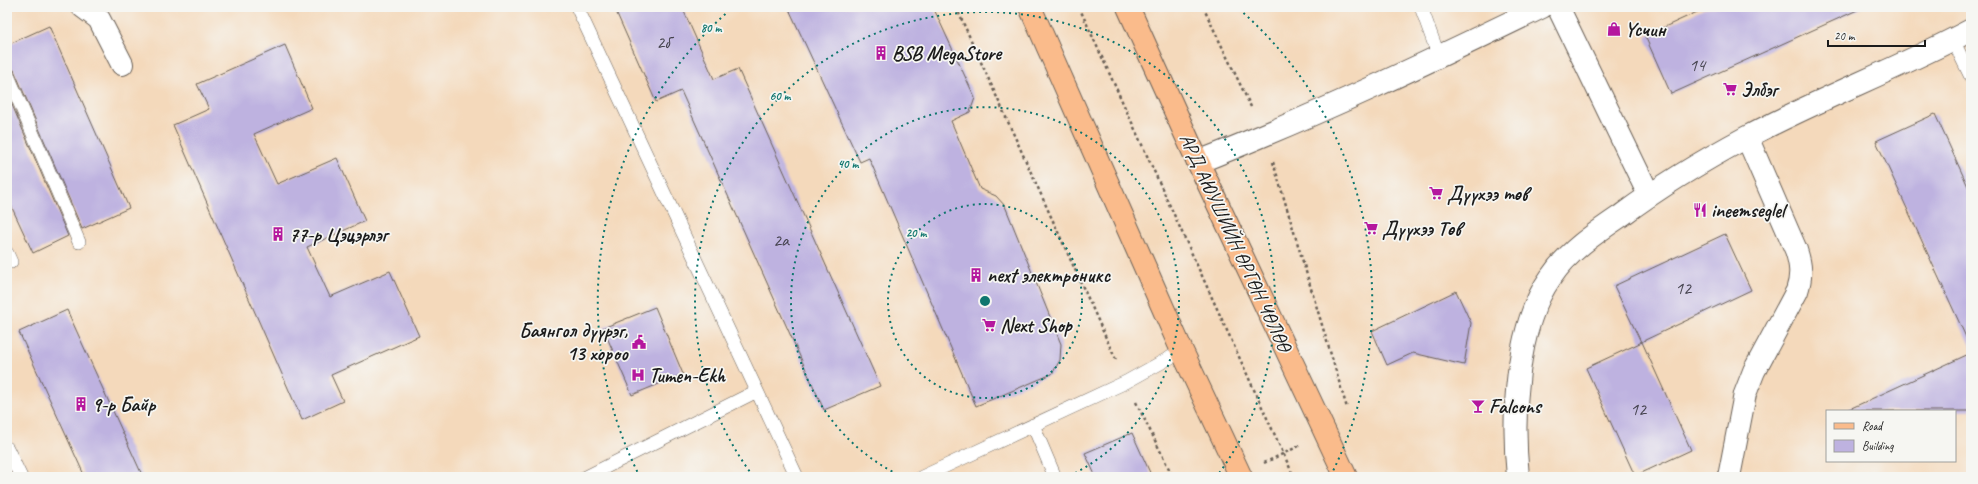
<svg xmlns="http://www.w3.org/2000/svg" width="1978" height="484" viewBox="0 0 1978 484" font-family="Caveat,sans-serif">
<rect width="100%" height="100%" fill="#f6f6f2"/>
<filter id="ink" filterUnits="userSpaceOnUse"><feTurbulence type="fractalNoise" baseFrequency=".025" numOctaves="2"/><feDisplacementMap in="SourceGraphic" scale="8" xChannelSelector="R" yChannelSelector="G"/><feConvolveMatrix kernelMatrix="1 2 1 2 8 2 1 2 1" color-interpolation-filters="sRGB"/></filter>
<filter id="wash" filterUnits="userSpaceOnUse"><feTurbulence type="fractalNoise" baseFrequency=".012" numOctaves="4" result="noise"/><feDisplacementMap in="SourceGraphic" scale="16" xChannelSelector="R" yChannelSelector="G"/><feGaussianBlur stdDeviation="0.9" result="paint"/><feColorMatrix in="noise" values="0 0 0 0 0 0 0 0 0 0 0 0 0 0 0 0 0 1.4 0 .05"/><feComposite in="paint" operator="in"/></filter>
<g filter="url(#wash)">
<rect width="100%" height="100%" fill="#f4d9bb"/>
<g id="blocks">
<path fill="#beb2e0" d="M614 7H682L714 79 738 69 880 386 824 410 681 91 656 102Z
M788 7H933L975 98 970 112 951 121 980 189 996 196 1005 206 1061 344 1060 360 1052 374 976 406 869 158 860 162Z
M1708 7H1864L1671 94 1645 36Z
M49 26 129 208 82 229 14 70 7 65V45Z
M285 45 312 108 254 134 277 184 337 158 365 221 307 247 330 297 390 271 419 336 331 375 343 401 302 420 173 125 209 109 197 84Z
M7 93 68 236 33 253 7 197Z
M1935 114 1971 193V348L1876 141Z
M1725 234 1751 290 1641 342 1614 286Z
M1456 291 1471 323 1464 365 1413 353 1387 365 1372 331Z
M655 307 683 374 632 395 603 328Z
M67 310 143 477H85L19 332Z
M1642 342 1691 450 1635 476 1586 368Z
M1971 353V411H1845Z
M1132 433 1152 477H1096L1085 453Z"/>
</g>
</g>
<g filter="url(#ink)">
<use href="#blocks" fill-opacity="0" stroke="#685e54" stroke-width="1"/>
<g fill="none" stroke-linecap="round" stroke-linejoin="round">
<defs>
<path id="service" d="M577 7 757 391
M1421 7 1439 57
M1953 40 1971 77
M7 73 79 242
M7 253 11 262
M1033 425 1055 477
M7 448 21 477
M586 477 757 391 797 477
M922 477 1126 382 1182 351"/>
<path id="minor" d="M83 7 99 19 122 64
M1558 7 1649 195
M1198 162C1315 116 1429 62 1542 7
M1518 477C1512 418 1515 327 1551 277 1568 251 1597 232 1622 215 1661 186 1704 160 1747 137 1820 98 1898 69 1971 30
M1729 477 1745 394 1754 371 1797 291C1802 276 1801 265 1796 250L1747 137"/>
<path id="primary" d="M1030 7 1182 351 1241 477
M1128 7 1198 162 1346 477"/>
</defs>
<use href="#service" stroke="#685e54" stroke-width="14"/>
<use href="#minor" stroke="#685e54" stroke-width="24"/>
<use href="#primary" stroke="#685e54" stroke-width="24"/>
<path stroke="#685e54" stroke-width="2.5" stroke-dasharray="3 3" stroke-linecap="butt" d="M956 7 1116 360
M1079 7 1294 477
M1203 7 1252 109
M1273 162 1347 408
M1136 402 1173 477
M1264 463 1301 445"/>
<use href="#service" stroke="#fff" stroke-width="13"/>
<use href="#minor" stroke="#fff" stroke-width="22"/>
<use href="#primary" stroke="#fabb8b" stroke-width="22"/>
</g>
</g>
<g fill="none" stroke="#0f766e" stroke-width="2" stroke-dasharray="2 4">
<circle cx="985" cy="301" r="97"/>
<path d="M903 477A194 194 0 1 1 1067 477"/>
<path d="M753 476A290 290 0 1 1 1217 476"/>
<path d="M640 477A387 387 0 0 1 731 9M1239 9A387 387 0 0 1 1330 477"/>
</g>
<defs>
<symbol id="shop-bare" viewBox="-9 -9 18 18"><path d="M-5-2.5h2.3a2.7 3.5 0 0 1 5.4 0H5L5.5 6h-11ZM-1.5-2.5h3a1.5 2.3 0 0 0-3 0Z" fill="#b5179e" stroke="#f6f6f2" stroke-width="2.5" paint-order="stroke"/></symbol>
<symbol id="building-bare" viewBox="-9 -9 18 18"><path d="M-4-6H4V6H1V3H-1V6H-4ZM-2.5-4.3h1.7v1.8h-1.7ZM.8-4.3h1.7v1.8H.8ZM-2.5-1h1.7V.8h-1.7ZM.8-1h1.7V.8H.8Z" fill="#b5179e" stroke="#f6f6f2" stroke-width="2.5" paint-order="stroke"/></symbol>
<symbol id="supermarket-bare" viewBox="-9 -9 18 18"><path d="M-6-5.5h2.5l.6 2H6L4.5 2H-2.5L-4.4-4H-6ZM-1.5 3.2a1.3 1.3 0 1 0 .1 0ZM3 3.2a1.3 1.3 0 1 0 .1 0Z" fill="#b5179e" stroke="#f6f6f2" stroke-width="2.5" paint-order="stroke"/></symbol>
<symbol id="restaurant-bare" viewBox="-9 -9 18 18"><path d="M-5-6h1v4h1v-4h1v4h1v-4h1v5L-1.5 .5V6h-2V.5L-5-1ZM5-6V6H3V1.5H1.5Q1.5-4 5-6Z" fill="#b5179e" stroke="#f6f6f2" stroke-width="2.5" paint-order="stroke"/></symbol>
<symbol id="civic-bare" viewBox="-9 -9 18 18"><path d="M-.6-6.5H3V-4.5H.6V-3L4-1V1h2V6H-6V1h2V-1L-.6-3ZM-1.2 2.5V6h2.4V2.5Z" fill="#b5179e" stroke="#f6f6f2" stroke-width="2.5" paint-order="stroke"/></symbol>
<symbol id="hospital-bare" viewBox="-9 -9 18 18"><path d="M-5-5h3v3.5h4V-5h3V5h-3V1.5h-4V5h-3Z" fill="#b5179e" stroke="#f6f6f2" stroke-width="2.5" paint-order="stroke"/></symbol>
<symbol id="bar-bare" viewBox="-9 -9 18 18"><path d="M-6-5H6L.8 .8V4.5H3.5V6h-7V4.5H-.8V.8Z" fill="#b5179e" stroke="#f6f6f2" stroke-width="2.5" paint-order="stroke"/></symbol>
</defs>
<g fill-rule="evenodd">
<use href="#shop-bare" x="1604" y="19" width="20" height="20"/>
<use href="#building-bare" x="871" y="43" width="20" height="20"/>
<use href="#supermarket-bare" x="1720" y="79" width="20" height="20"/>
<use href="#supermarket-bare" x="1426" y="183" width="20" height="20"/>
<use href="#restaurant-bare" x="1690" y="200" width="20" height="20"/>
<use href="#supermarket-bare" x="1361" y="218" width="20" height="20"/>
<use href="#building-bare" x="268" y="224" width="20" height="20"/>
<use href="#building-bare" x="966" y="265" width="20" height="20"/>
<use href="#supermarket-bare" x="979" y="315" width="20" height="20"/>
<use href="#civic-bare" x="629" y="332" width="20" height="20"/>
<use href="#hospital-bare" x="628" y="365" width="20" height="20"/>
<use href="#building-bare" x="71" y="394" width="20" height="20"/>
<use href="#bar-bare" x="1468" y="396" width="20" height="20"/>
</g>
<g text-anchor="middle" stroke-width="3.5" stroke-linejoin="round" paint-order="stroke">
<g font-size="18" fill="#44424d">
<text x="663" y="48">2б</text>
<text x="1697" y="71">14</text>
<text x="781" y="246">2а</text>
<text x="1683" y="294">12</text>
<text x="1638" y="415">12</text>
</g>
<g font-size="20" font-weight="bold" fill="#1c1c1c" stroke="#f6f6f2" text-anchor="start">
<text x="1625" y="36">Үсчин</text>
<text x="892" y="60">BSB MegaStore</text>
<text x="1741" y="96">Элбэг</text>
<text x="1447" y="200">Дүүхээ төв</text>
<text x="1711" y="217">ineemseglel</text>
<text x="1382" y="235">Дүүхээ Төв</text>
<text x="289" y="241">77-р Цэцэрлэг</text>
<text x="987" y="282">next электроникс</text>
<text x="1000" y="332">Next Shop</text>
<text x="628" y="337" text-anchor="end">Баянгол дүүрэг,<tspan x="628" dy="23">13 хороо</tspan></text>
<text x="649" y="382">Tumen-Ekh</text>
<text x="92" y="411">9-р Байр</text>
<text x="1489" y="413">Falcons</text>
</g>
<g font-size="20" fill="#1c1c1c" stroke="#f6f6f2">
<text transform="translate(1236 242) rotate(65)" y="7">АРД АЮУШИЙН ӨРГӨН ЧӨЛӨӨ</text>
</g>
</g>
<circle cx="985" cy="301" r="6" fill="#0f766e" stroke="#f6f6f2" stroke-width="2"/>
<g font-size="12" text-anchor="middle" font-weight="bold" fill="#0f766e" stroke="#f6f6f2" stroke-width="3.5" stroke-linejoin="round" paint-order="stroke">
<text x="711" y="32">80 m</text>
<text x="780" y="100">60 m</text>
<text x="848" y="168">40 m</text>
<text x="916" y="237">20 m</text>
</g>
<rect width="1978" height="484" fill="none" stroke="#f6f6f2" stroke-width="24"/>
<rect x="1826" y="410" width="130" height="52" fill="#f6f6f2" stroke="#9f9f9c"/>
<rect x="1834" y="423" width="20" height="6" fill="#fabb8b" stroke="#9f9f9c"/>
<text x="1862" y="430" font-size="12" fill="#1c1c1c">Road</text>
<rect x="1834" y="440" width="20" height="12" fill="#beb2e0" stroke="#9f9f9c"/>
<text x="1862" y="450" font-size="12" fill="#1c1c1c">Building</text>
<path d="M1828 40v6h97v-6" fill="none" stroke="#1c1c1c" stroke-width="2"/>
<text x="1834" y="40" font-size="12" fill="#1c1c1c" stroke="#f6f6f2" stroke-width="3" paint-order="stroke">20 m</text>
</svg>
